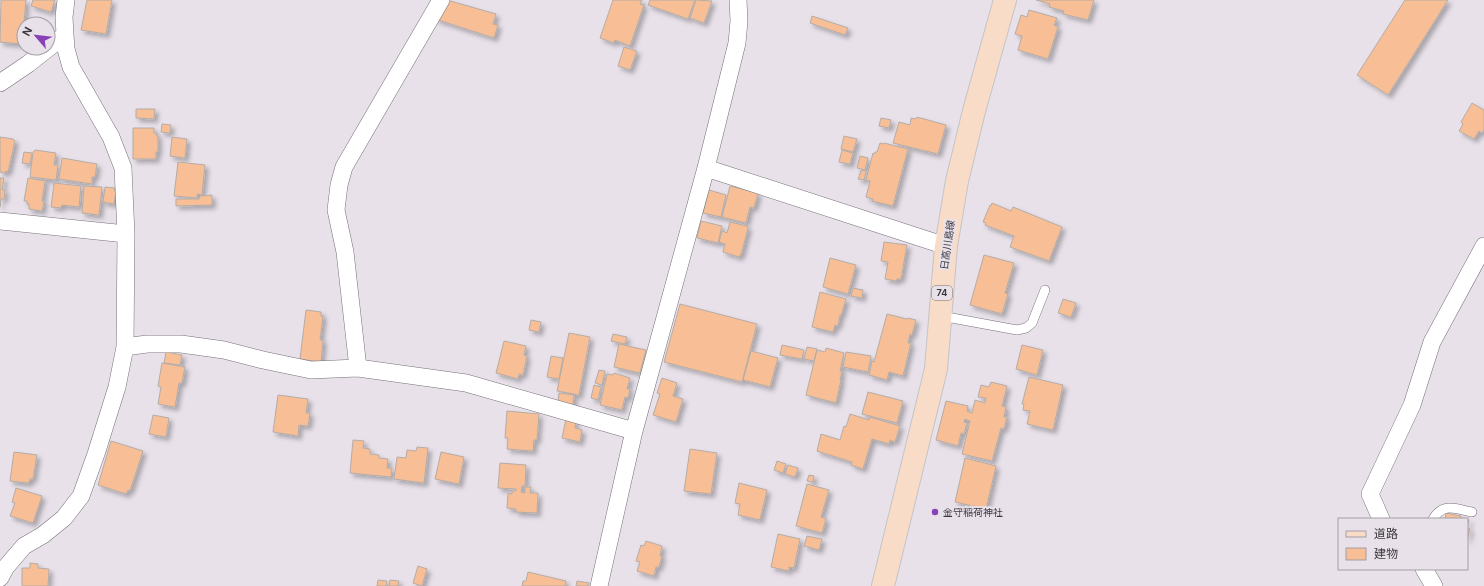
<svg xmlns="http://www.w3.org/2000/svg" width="1484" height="586" viewBox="0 0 1484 586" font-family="Inter,'Noto Sans JP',sans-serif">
<defs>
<filter id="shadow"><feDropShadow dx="3.5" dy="3.5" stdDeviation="2" flood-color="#0004"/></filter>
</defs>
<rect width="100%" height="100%" fill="#e8e1ea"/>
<path fill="#f8be95" stroke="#b5aca6" filter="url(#shadow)" d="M1 0H26L22 44 0 42Z
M33 0H55L51 12 31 6Z
M87 0H112L106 34 81 30Z
M447 0 496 14 493 24 498 25 494 38 435 19Z
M613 0H642L640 4 644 5 630 46 615 40 614 43 600 38Z
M650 0H695L688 19 648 5Z
M696 0 712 1 704 23 690 18Z
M1036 0H1094L1088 20 1063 14 1064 11 1049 7 1050 4Z
M1405 0H1448L1388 95 1357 75Z
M1029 10 1057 18 1054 25 1058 27 1048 59 1018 50 1022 36 1015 34 1021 15 1027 17Z
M812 16 848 28 845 35 810 23Z
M624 47 637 51 630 70 618 66Z
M1472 103 1484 110V130L1482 133 1479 131 1474 139 1459 131 1463 124 1461 122Z
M136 109H155L154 119 136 118Z
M917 117 946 125 938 154 893 143 899 122 910 125 911 118 916 119Z
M881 118 891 120 889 128 879 126Z
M162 124 171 125 170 133 161 132Z
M133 128H154V133H156L157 136H158V152H156V159H133Z
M844 136 857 139 853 152 841 149Z
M0 137 13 139 15 141 8 172 6 171 5 173 0 172Z
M172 137 187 139 185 158 170 156Z
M880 143 884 144V143L908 149 893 206 872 201 873 199 866 197 870 181 866 180 873 153 874 154 875 152H877Z
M35 150 56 153 54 165H58L56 180 30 177 33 152Z
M842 150 853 153 850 164 839 162Z
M24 152 32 153 30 164 22 163Z
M860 156 868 158 865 170 857 168Z
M62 158 97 164 95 177H92V184L59 179Z
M178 162 205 165 202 195 197 194V198L174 196Z
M863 170 866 171 864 180 858 179 861 171H862Z
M0 178H4L2 190H5L4 199H1L0 207Z
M28 178 45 181 42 201H44L42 211 29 209V204H27V201H24Z
M54 183 81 186 79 207 62 205 61 208 51 207Z
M84 186 102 187 99 215 82 213Z
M730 186 758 193 754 208 750 207 746 223 722 217Z
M105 187 115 188 114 191H116L114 204 103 202Z
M709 190 726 195 721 217 703 213Z
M212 195V205L176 206V199H199L200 196Z
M992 203 1011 211 1013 207 1062 227 1049 261 1010 247 1014 236 985 225 986 223 983 222 990 205 991 206Z
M701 221 722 226 718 243 697 238Z
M730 222 747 226 748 228 741 255H740L739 257 723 252 725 244 719 242 722 231 727 233Z
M884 242 907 245 901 279H897L896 281 885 279 888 262 881 261Z
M984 255 1014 263 1005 293 1008 294 1002 314 970 305Z
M830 258 856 265 848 294 823 287Z
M853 288 863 290 862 298 851 296Z
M820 292 846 299 841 316 840 315 838 326 835 325 833 332 812 327Z
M1063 299 1076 303 1071 317 1058 313Z
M680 304 757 324 742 382 664 362Z
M306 310 321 312V316H323L320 340H323L321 362 300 359Z
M887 314 907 319 908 318 916 320 912 335 910 334 908 343H911L903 376 889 372 887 380 869 375 872 361 874 362Z
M531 320 541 322 539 332 529 330Z
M569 333 590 337 579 395 557 391Z
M613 334 627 337 625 344 611 341Z
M504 341 526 346 524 355 527 356 523 375 519 374 518 379 496 373Z
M619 344 646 350 640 373 614 367Z
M782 345 804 350 802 359 780 355Z
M1022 345 1043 350 1037 375 1016 369Z
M807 347 817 349 814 361 804 359Z
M826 348 844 353 840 371H842L840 380H841L836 403 806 395 817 350 825 352Z
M751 351 778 358 770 387 743 380Z
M166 352 182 355 180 365 164 363Z
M846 352 871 356 868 372 843 367Z
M551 356 563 358 559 379 547 377Z
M162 363 185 367 182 383H179L175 407 158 404 161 387 158 386Z
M599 370 605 371 602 385 595 383Z
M614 373 630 378 627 389H630L628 398 625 397 622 410 600 405 607 374 613 375Z
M1029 377 1063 385 1053 430 1027 424 1030 411 1023 410 1024 404H1022Z
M662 378 677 383 673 396 683 399 676 422 653 415 660 394 657 393Z
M991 382 1007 386 1002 406 1006 407 1004 417H1007L1004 429 1001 428 992 461 962 454 970 421 965 419 964 422 967 423 964 434 961 433 958 446 936 440 946 401 968 406 967 411 972 413 975 400 985 403 986 398 978 397 981 385 989 387Z
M594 385 601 387 598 400 591 398Z
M868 392 903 401 897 423 862 414Z
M559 393 574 395 573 405 558 402Z
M278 395 308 399 306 413H310L308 426 299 425 298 436 273 432Z
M507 411 539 414 537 440H534L533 451 507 449 508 438H505Z
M850 414 869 420 870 417 900 426 895 442 890 440 889 444 872 439 863 469 851 465 852 462 817 451 821 434 840 440 844 426 846 427Z
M153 415 169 418 166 437 149 434Z
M566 419 576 421 575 428 582 430 580 442 562 438Z
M353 440 364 441 363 448 370 449V454L379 455V458L388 459 387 468H392L391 477 350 473Z
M111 441 143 451 130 491 128 490 126 494 98 485Z
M417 447 428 448 424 483 394 479 397 457 406 458 407 450 416 451Z
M690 449 717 453 711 494 684 491Z
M14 452 37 455 33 479H30L29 483 10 481Z
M441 452 464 457 459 484 435 479Z
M965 458 996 466 986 509 955 502Z
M777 461 786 464 783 473 774 470Z
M500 463 526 465 525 486H522L521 492 525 493V487H531L530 493H538L537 513 516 512V509L507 508 508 493 512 494V491H516V489L498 488Z
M788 465 798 468 795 477 785 474Z
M809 475 814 476 813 482 807 481Z
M739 483 767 490 760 520 738 515 740 504 735 503Z
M807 484 829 490 821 517 826 519 822 533 796 526Z
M16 488 42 496 33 523 10 516 15 503 12 502Z
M1446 513 1461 516V519H1463H1445Z
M1467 520H1469L1467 528 1470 529 1467 541Z
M778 534 800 539 794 568 789 567V571L771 567Z
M807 536 822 539 819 550 804 546Z
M646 541 662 546 660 556H662L659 567H656L654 576 637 571 640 562 636 561 641 545 644 546Z
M30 563 38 564V568L49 569 48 586H22V568H30Z
M418 566 427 569 422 586 413 583Z
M528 572 566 581 565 586H522L523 581H526Z
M378 580 387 581 386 586H377Z
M390 580 399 581 398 586H389Z
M577 581 589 583 588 586H576Z"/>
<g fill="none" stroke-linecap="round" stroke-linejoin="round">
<defs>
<path id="lane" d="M941 316 1017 330 1026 328 1032 323 1045 290
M1433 519C1443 502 1456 509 1472 512"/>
<path id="street" d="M0 83 28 64 65 35
M706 168 946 246
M0 221 126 234
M125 347 147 344H181L224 350 263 360 311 370 358 368 466 383 634 431
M358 368 345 252 336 210 339 185 344 167 441 0
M1381 519 1370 494 1412 405 1432 342 1484 246
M1424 569 1434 586
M0 578 6 567 24 546 43 535 64 518 81 496 96 454 117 387 125 347 126 234 123 168 111 137 71 67 66 49 65 35 64 17 66 0
M599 586 634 431 706 168 737 43 739 21 738 0"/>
<path id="primary" d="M883 586 936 369 946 246 957 181 974 111 1005 0"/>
</defs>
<use href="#lane" stroke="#767178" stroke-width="10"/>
<use href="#street" stroke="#767178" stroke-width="18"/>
<use href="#primary" stroke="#c4c4c5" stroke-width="24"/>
<use href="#lane" stroke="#fff" stroke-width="9"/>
<use href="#street" stroke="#fff" stroke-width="17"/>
<use href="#primary" stroke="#f9dcc8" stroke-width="22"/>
</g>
<circle fill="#8842b6" stroke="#e8e1ea" stroke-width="1.5" cx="935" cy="512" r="4"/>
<g text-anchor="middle" stroke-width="4" stroke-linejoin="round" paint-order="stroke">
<rect fill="#e8e1ea" stroke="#706c71" stroke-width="1" x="932" y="286" width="20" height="14" rx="3"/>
<g font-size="9" font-weight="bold" fill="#3c3a3d">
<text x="942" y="296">74</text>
</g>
<g font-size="10" fill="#3c3a3d" stroke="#e8e1ea">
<text transform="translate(947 245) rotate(-82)" y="4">日高川島線</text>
</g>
<g font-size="10" fill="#3c3a3d" stroke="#e8e1ea" text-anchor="start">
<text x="943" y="516">金守稲荷神社</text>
</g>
</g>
<rect x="1338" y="518" width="130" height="52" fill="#e8e1ea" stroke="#a39ea5"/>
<rect x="1346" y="531" width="20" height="6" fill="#f9dcc8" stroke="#a39ea5"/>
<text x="1374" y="538" font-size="12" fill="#3c3a3d">道路</text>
<rect x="1346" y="548" width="20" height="12" fill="#f8be95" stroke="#a39ea5"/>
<text x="1374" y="558" font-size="12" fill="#3c3a3d">建物</text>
<g transform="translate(36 36) rotate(298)"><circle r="19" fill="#e8e1ea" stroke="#a39ea5"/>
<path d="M0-3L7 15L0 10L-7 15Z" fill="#8842b6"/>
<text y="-6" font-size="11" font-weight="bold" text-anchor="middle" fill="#3c3a3d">N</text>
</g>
</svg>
